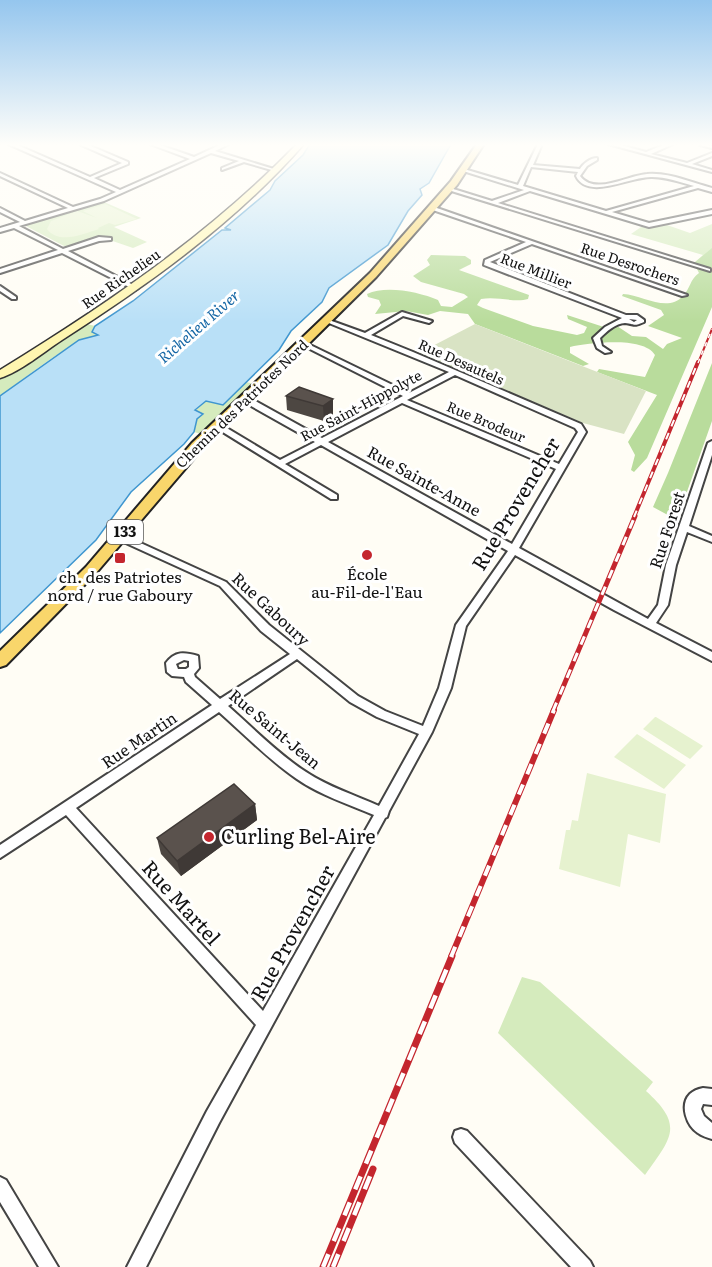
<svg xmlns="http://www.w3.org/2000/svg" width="712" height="1267" viewBox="0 0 712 1267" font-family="Literata,serif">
<rect width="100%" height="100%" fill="#fffdf5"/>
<path fill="#d5ebbd" d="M104 202 141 218 114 227 147 242 133 248 101 237 66 247 24 225Z
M712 224V272L694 263 703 255 631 234 644 225 657 227 667 225 690 233Z
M87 324 95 326 93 332 98 334C90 339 80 340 69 347 45 362 23 379 0 396V379L46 351H49L53 346Z
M246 382 260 385 205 435 194 432 197 419 202 414 195 411 206 401 223 405Z
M522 977 540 982 653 1082 646 1091C685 1126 671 1138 645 1175L498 1033Z"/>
<path fill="#b9dc9c" d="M712 248V307L647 458 634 472 631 470 635 455 628 442 657 395 597 372 599 369 645 377 655 355C643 336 590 343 570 347V353L589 364 583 366 475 324 468 314 440 311 428 315 406 311 375 314 381 305 379 300 368 297 367 294C386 285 419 292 438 300L441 306 452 307 468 297 464 294 421 282 413 276 430 265 427 260 431 255 465 256 471 260V264L459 270 529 295 528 299C515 303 497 296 481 299L477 305 483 308 533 326 577 335 584 333 587 327 568 319 567 315 610 329 617 326 632 336 646 337 663 349 667 344 682 338 648 326 664 315 661 310 622 296 623 294C643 295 667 313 683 296 690 289 690 279 699 273L694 263Z
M712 363V421L677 520 653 507 668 473Z"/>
<path fill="#d9e3c4" d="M475 324 646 391 624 434 583 423 419 353Z"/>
<path fill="#e6f2cf" d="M105 204 137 219 115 225 109 223 98 228 99 229C83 234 59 245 47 229L51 221 77 211 97 218 83 211Z
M655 717H656L703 746 690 759 643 729Z
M637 734 686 765 664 789 614 757Z
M587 773 666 794 660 843 628 834 620 887 559 869 566 830H570L572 820 578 821Z"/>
<path fill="#b9e0f7" stroke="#3f96cf" stroke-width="1.5" d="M310 144H451L429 183 420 189 422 195 408 211 388 245 329 288 322 302 291 331 279 350 223 405 206 401 195 410 203 414 197 419 194 432 184 444 131 492 96 540 0 633V396L79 340 98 335 92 332 95 326 133 301 222 230H231L225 228 270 190 275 181 303 155Z"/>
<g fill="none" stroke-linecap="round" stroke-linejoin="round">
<defs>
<path id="minor" d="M8 144H15L90 177 122 163 79 144H86L128 162V164L94 178 120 190 190 159 150 144H157L194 157 222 144H229L215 151 277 170 275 171 244 162 222 170V168L239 161 211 153 104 201 19 226 63 249 99 237 111 238V240L99 241 68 251 137 287 138 288 135 290 62 253 0 273V269L58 250 14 228 0 232V228L20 222 0 212V208L25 221 68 208 0 176V173L73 207 100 199 116 192Z
M538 144H542L533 165 580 169C583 164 590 158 597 158V160L587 166 580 176C595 196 628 175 647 174 669 172 692 183 712 188V192L698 188 612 212 649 223 712 210V214L649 227 530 191 498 203 710 269V271L445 189 450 188 492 201 524 190 460 170 464 169 518 185ZM531 167 578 172 576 176C588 201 631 176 652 177 666 177 680 182 694 186L606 211 523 186Z
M617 144 646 152 666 144H673L651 154 687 163 712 153V156L692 164 712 170V172L608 144Z
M700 144 712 146V148L700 145Z
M430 207H434L687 295 682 296 532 244 490 262 626 315H637L644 320V322C633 327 635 324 625 323 616 323 606 332 600 338L602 346 611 352 605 353 597 348 593 338 605 327 622 318 484 265 485 260 526 242 430 209ZM629 319 637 320 634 322Z
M0 286 16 297V299H12L0 291Z
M402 312 432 321 429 323 403 316 371 335 413 352 581 424 586 432 519 548 648 619 658 605 666 565 708 443 712 441V455L689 526 712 536V542L687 532 676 565 668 605 656 623 712 652V661L614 610 515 555 466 626 451 688 432 732 389 811 387 817 385 818 219 1123 146 1267H127L207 1111 256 1025 66 815 0 858V845L212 705 186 682 184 677 172 676 167 672 166 663C175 651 184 652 198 656L199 668 194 674 195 677 220 699 290 654 261 631 220 586 117 539 115 537 117 535H123L226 582 269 625 358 696 385 711 423 726 439 688 456 625 508 551 321 445 285 464 337 495V499H331L213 426 217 424H220L280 460 315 442 244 402V398H250L322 438 403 396 302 345V343L304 342 409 393 449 372 324 321 329 320 365 333ZM455 375 575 428 578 432 559 464 407 400ZM402 403 556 469 512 544 328 442ZM297 659 350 702 377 717 419 734 379 806C355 795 328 787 306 772 278 754 253 728 228 706ZM184 660 189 661V667L186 669H178L176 664ZM219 712C244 734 269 760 297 779 320 795 348 804 374 815L263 1011 76 808Z
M703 1088 712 1089V1105L703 1104 701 1109 704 1116 712 1123V1139C708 1138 702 1136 698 1133 687 1126 679 1105 690 1094 693 1091 698 1089 703 1088Z
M461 1129 467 1131 590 1261 593 1267H571L455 1143 453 1137 455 1131Z
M0 1177 6 1180 58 1267H39L0 1202Z"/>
<path id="secondary" d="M297 144H304C235 223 149 284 62 340 45 351 20 372 0 378V370C107 304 209 235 297 144Z"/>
<path id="primary" d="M477 144H484L457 185 376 277 202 449 96 573 6 665 0 667V651L86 567 192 443 370 273 451 181Z"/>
</defs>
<use href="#minor" stroke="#444" stroke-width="4"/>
<use href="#secondary" stroke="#333" stroke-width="3"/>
<use href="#primary" stroke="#222" stroke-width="4"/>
<use href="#minor" fill="#fff" fill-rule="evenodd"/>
<use href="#secondary" fill="#fff6b0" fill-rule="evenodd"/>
<use href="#primary" fill="#f9d66b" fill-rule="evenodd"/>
<defs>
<path id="rail-far4" d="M698 363 712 329"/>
<path id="rail-far3" d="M634 517 698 362"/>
<path id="rail-far2" d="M553 711 635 516"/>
<path id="rail-far1" d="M451 957 554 710"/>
<path id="rail" d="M323 1267 452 956
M333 1267 373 1169"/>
</defs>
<use href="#rail-far4" stroke="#c4262e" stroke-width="2"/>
<use href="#rail-far3" stroke="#c4262e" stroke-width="4"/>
<use href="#rail-far2" stroke="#c4262e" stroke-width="5"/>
<use href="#rail-far1" stroke="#c4262e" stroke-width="6"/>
<use href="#rail" stroke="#c4262e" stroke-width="7"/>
<use href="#rail-far4" stroke="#fff" stroke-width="1.5" stroke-dasharray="4.5" stroke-linecap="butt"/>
<use href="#rail-far3" stroke="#fff" stroke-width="2" stroke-dasharray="7" stroke-linecap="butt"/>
<use href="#rail-far2" stroke="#fff" stroke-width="3" stroke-dasharray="9" stroke-linecap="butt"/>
<use href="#rail-far1" stroke="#fff" stroke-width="4" stroke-dasharray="11" stroke-linecap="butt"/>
<use href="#rail" stroke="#fff" stroke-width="4.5" stroke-dasharray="14" stroke-linecap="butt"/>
</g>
<path fill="#4d4742" d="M286 396 333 399V414L324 421 287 410Z
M255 804 257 820 181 876 161 854 157 838Z"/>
<path fill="#3f3936" d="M333 399V414L324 421 323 406Z
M255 804 257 820 181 876 177 861Z"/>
<path fill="#5a524d" stroke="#3f3936" stroke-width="1.5" d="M299 387 333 399 323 406 286 396Z
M234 784 255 804 177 861 157 838Z"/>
<linearGradient id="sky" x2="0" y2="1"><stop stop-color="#95c6ee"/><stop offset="0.45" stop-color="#fffefa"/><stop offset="1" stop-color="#fffefa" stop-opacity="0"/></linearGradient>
<rect width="712" height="322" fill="url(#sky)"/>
<g fill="#c4262e" stroke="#fff" stroke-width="2">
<circle cx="367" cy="555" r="6"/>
<rect x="114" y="552" width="12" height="12" rx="3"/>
<circle cx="209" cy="837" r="6"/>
</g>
<g text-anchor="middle" stroke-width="6" stroke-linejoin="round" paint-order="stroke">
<g font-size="14" fill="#111" stroke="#fff">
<text transform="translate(630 264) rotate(19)" y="5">Rue Desrochers</text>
<text transform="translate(536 271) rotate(21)" y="5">Rue Millier</text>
<text transform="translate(121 279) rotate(-35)" y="5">Rue Richelieu</text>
<text transform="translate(461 362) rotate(24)" y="5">Rue Desautels</text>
<text transform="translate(242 404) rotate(-44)" y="5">Chemin des Patriotes Nord</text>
<text transform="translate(361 406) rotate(-28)" y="5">Rue Saint-Hippolyte</text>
<text transform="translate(486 422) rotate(23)" y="5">Rue Brodeur</text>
</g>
<g font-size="15" font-style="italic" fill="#1768a6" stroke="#fff">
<text transform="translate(199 327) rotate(-41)" y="5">Richelieu River</text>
</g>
<rect fill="#fff" stroke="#585858" stroke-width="1.5" x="107" y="520" width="36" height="24" rx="4.5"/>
<g font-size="15" font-weight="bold" fill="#111">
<text x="125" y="537">133</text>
</g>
<g font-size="16" fill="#111" stroke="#fff">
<text transform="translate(424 481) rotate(29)" y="6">Rue Sainte-Anne</text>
<text transform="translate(667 530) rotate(-72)" y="6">Rue Forest</text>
<text transform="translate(271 609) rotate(43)" y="6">Rue Gaboury</text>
<text transform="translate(275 729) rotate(40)" y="6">Rue Saint-Jean</text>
<text transform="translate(139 740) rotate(-34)" y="6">Rue Martin</text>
</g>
<g font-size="16" fill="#111" stroke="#fff">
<text x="367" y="580">École<tspan x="367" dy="18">au-Fil-de-l'Eau</tspan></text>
<text x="120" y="583">ch. des Patriotes<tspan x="120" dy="18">nord / rue Gaboury</tspan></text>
</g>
<g font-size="20" fill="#111" stroke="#fff">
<text transform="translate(516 504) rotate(-59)" y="7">Rue Provencher</text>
<text transform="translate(181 903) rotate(48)" y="7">Rue Martel</text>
<text transform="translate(293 933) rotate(-61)" y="7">Rue Provencher</text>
</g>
<g font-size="20" fill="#111" stroke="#fff" text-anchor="start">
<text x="221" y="844">Curling Bel-Aire</text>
</g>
</g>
</svg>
